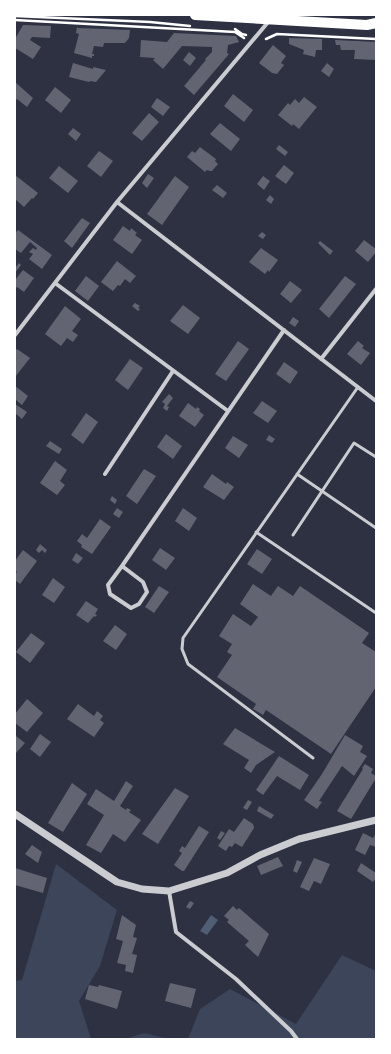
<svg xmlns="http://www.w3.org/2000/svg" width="391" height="1054" viewBox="0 0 391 1054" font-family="'Public Sans',sans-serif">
<rect width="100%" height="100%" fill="#2d3142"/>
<path fill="#3c4559" d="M56 864 117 910 100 966 79 1001 91 1039H15V981L22 980Z
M342 955 376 971V1039H188L200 1009 230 989 296 1024Z
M144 1033 169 1039H125Z"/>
<path fill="#4f5d75" d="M211 915 218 920 207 935 200 931Z"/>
<path fill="#626471" d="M23 25 51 26 50 38 32 37 30 40 41 47 33 59 15 48V39Z
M77 27 78 28 130 30 129 38 125 43H104L103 47 94 46 92 54H94V56H92V58L74 53 79 34 76 33Z
M174 33 236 36 239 42 228 45 227 53 229 54 194 95 184 86 206 60 205 59 212 52V47L182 46 163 69 153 60 155 58 140 57 141 40 167 42Z
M289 38 322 39V50H316L315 57 303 54 304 50 289 44Z
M335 40 376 42V60L354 59 355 50H341L340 45H336Z
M273 45 286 56 281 63 284 65 277 74 272 73 259 63Z
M189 52 196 58 190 66 183 60Z
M73 63 93 69V67L106 70 96 82 90 81 89 82 69 77Z
M327 63 334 69 329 77 321 71Z
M15 82 33 98 27 107 17 99 15 101Z
M55 87 71 100 61 113 45 100Z
M233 94 253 110 244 122 224 106Z
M304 97 317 107 299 129 293 124 292 126 278 115 288 103 290 105 295 99 299 103Z
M157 98 170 107 163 116 151 107Z
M149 113 159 122 142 141 132 133Z
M220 123 240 139 231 151 210 134Z
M73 128 81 134 76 141 68 134Z
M279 145 288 152 285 156 276 149Z
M200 147 216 159 215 161 218 164 212 171H210L207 170 205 172 187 157 192 151 195 153Z
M99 151 113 161 101 177 87 166Z
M284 165 294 173 286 184 275 176Z
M59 166 78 181 68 193 49 178Z
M148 174 154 178 147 188 142 183Z
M15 175 38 193 33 199 32 198 24 207 15 199Z
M175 176 189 187 162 225 147 214Z
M263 176 270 181 264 190 257 184Z
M217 185 227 193 223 198 212 190Z
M270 195 274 199 271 204 266 200Z
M82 218 90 223 72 248 64 241Z
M123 226 130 231 131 228 137 233 135 235 142 240 132 254 113 240Z
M18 230 52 255 42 269 29 259 33 254 29 252 33 248 36 250 37 248 30 242 21 253 15 249V233Z
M262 232 266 235 263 239 258 236Z
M364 240 376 249V252L368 262 355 251Z
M320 241 333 251 330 255 318 243Z
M261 248 278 260 269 272 268 270 265 274 249 262Z
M117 261 136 276 130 283 125 279 120 286 118 285 113 291 101 282Z
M19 263 21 265 15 273V268Z
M23 270 34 278 24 292 17 287 15 289V280Z
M86 276 99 286 88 301 75 291Z
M345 276 356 284 329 318 319 309Z
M290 281 302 290 291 303 280 294Z
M135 303 140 306 138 308 140 309 138 311 132 306Z
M183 305 200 318 188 334 170 321Z
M65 306 81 319 72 331 78 335 73 342 67 338 61 346 45 334Z
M293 317 299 321 295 327 289 323Z
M238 341 249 349 226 381 215 374Z
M358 341 364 346 362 348 370 353 361 365 347 354Z
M17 349 30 358 15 377V351Z
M130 359 143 368 128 390 115 380Z
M284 362 298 372 290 384 276 374Z
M15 386 28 396 22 405 15 399Z
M169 394 173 398 167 406 169 407 167 411 163 408 165 404 162 402Z
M262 401 277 411 268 423 253 413Z
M188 403 196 409 197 407 200 409 199 411 204 415 195 427 179 416Z
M15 404 27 412 22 419 15 413Z
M86 413 98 422 83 444 71 435Z
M166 434 182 446 173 459 157 447Z
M269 435 275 439 272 443 266 440Z
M233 436 248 445 239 458 225 448Z
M50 441 62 449 59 454 46 446Z
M55 461 67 470 60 481 65 485 57 495 40 483Z
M144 469 156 476 137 504 126 496Z
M212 474 226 484 227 482 234 487 224 500 203 487Z
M112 496 117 500 115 504 110 500Z
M117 508 123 512 119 518 113 514Z
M183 508 197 518 189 531 175 521Z
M100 519 111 527 92 554 81 547 82 545 77 541 82 534 87 538Z
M40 544 47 550 45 553 42 550 39 553 36 550Z
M160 548 175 558 166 570 152 560Z
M257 549 272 559 262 574 247 564Z
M23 550 37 561 20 584 15 580V575L17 572 15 570V561Z
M76 553 83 558 78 564 72 560Z
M53 578 65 587 54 603 42 595Z
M253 584 271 596 278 586 293 596 300 586 369 633 362 643 376 652V687L331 754 266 710 263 715 253 709 256 704 217 677 232 655 227 652 232 644 219 636 233 614 251 626 258 617 240 604Z
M159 586 169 592 154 613 145 607Z
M86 601 98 609 95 614 97 615 95 617 94 616 88 623 76 615Z
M115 625 127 634 116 650 103 641Z
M31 633 45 643 30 663 16 652Z
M27 699 43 713 27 732 15 723V714Z
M78 704 94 716 97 711 103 716 100 720 104 723 94 737 67 719Z
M235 728 275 752 256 765 251 773 244 768 249 760 223 744Z
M40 734 51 742 40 757 30 749Z
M345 735 363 746 360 752 367 756 354 776 342 766 319 801 322 802 317 809 304 800 322 774Z
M15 736H16L25 743 15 754Z
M279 756 309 775 300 790 277 776 263 795 256 790Z
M365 764 373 769 371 773 376 776V778L351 819 337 811 363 769 362 768Z
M126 781 133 786 120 806 126 810 127 808 131 810 129 812 141 820 125 842 113 834 101 853 86 845 104 815 87 804 96 789 114 801Z
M72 783 87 794 63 832 48 823Z
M175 788 189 796 158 844 142 834Z
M248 800 252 802 247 810 243 808Z
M259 806 274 815 271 819 257 811Z
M244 818 253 824 254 828 242 847 235 843 232 847 229 846 226 851 218 846 229 829 234 832Z
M199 826 209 832 184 871H182L174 865 182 853 179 851 182 846 185 848Z
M221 831 225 833 220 840 217 838Z
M363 833 373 838 375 835 376 836V847L370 845 365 855 355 850Z
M32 845 42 852 38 863 25 854Z
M278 857 283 866 261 875 257 866Z
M314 858 330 864 321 884 314 881 309 891 300 887Z
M297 860 302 862 297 873 293 871Z
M361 863 376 873V878L373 882 357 871Z
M15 868 47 878 43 893 15 885Z
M190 901 194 903 190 909 186 907Z
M233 906 237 910 239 908 269 934 258 957 245 945 249 941 227 922 229 920 224 916Z
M122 915 136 925 133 937 137 938 132 954 137 955 133 973 125 971 126 965 117 963 123 941 116 939Z
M170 983 196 989 191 1008 165 1001Z
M89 985 98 987 99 985 122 991 117 1009 85 999Z"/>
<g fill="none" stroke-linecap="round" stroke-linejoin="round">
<path stroke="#fff" stroke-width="2.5" d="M15 16 150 22 190 26
M15 20 235 32 244 38
M235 29 242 34 246 35
M266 39 277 34 376 39"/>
<path stroke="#caccd0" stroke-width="3" d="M297 474 376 528
M256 532 376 613
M293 535 354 443 376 457
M313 758 188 664 182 649 183 638 358 387"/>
<path stroke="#caccd0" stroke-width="4" d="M117 202 376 401
M55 283 228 411
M15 335 117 202 269 21
M321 359 376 289
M105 474 173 371
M122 566 143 582 147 592 139 604 131 608 110 594 108 585 122 566 284 330
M169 891 176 932 236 979 291 1031 297 1039"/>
<path stroke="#caccd0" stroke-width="7" d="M15 814 117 882 142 889 169 891 227 873 260 855 299 839 376 820"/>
<path stroke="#fff" stroke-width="10" d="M195 15 367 25 376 23"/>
</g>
<rect width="391" height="1054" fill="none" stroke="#ffffff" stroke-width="32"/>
</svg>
